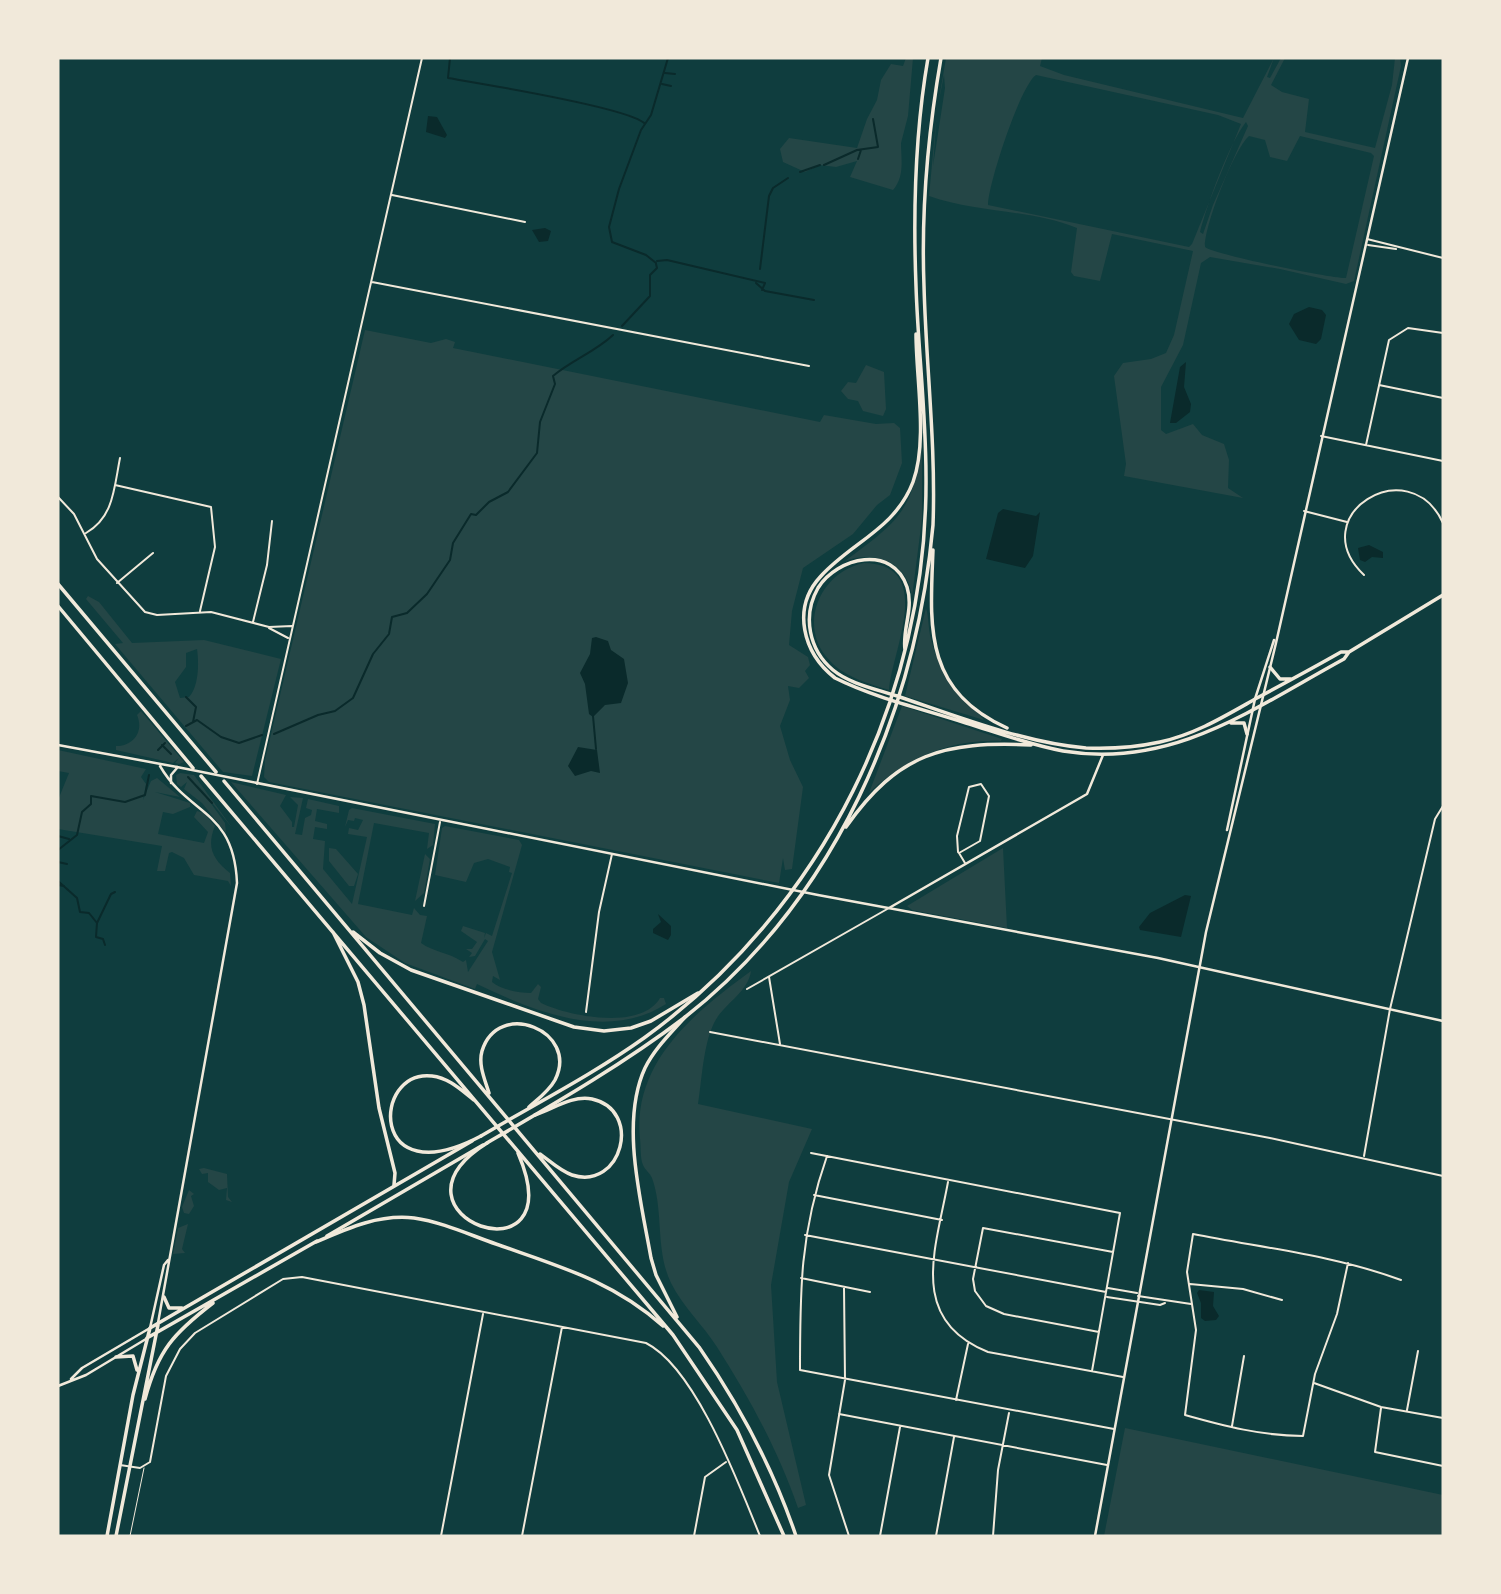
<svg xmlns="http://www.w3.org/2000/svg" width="1501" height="1594" viewBox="0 0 1501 1594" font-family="Raleway,sans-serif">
<rect width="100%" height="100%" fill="#0f3d3e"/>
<path fill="#244646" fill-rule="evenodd" d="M906 58H913L908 116 901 143C901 159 905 176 893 190L850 177 857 161 836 167 820 165 805 172 783 162 780 149 789 138 857 148 867 119 877 100 881 80 891 64 903 66Z
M946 58H1042L1040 66 1064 75 1243 118 1274 58 1267 77 1270 78 1281 58H1285L1271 85 1282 92 1309 99 1305 132 1375 148 1392 85 1395 58H1400L1401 66 1354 281 1346 284 1280 269 1210 257 1201 263 1183 345 1161 387V430L1166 434 1193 424 1202 435 1224 444 1229 460 1228 488 1243 498 1124 476 1126 464 1114 376 1123 363 1151 359 1166 353 1174 335 1193 251 1112 234 1100 281 1074 276 1071 272 1077 228C1030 209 976 213 929 196L937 111ZM944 75 945 88 933 166 937 110ZM1036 75 1218 115 1241 124 1192 244 1189 247 988 205C988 185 1020 86 1036 75ZM1246 122 1248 126 1213 205 1203 234 1200 232C1207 205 1229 143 1246 122ZM1249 136 1265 140 1270 157 1287 161 1300 136 1371 153 1374 156 1346 278C1333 279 1212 254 1205 247 1204 227 1234 149 1249 136Z
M365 330 431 343 446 339 455 342 453 348 820 422 824 415 876 424 894 423 900 428 902 463 890 495 877 505 853 534 803 568 792 611 789 645 808 657 810 665 805 671 809 678 799 688 788 686 790 700 780 726 790 760 803 787 792 869 785 870 783 858 779 883 269 782 264 777 265 760Z
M866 365 884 372 886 409 883 416 863 411 858 401 848 399 841 391 848 382 856 383Z
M922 444V519L912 597C908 562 875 550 845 561 899 521 913 511 922 444Z
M864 563C937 564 891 653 889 690 870 684 845 677 831 662 796 628 819 572 864 563Z
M88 596 99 602 132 643 204 640 281 659 252 776 223 772 115 644 123 643 86 599ZM197 649C199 663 199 686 189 697L180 698 175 682 186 667V653Z
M926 608C929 617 928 629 931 639 939 674 962 695 984 720L905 696Z
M902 706 1002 739 1001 741C951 739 905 758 869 793Z
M141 711 184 762 179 764 175 763 179 758 173 763 116 750V746C134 746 144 731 137 715Z
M58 750 146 769 141 777 146 784 143 800 151 781 157 778 180 797 155 792 190 803V807L173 814 163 812 158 834 204 843 208 832 194 817 197 811 204 813 215 826C206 847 213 860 230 873L231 886 228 881 194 875 184 858 172 852 169 853 165 871H157L162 846 58 829V800L69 773 58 771Z
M180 773 194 775 233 829 197 784 225 823 226 833 202 803 184 789 187 782 181 787 177 784 176 775Z
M231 782 286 795 280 806 292 822V827H294L298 805 290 797 303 798 295 834 302 835 305 818 311 815 312 810 306 808 308 799 339 806V813L317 809 315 821 327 824V829L315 827 313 839 325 841 323 869 352 904 367 837 348 834 349 828 358 830 363 820 355 818 354 821 348 820 345 827 349 810 352 808 435 824 433 845 427 849 429 833 374 823 358 904 412 915 414 908 420 915 427 916 421 943C433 952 448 952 463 962L466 960 468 972 488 941 485 939 475 956 469 957 472 953 466 949H472L477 942 461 931 463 926 485 933 484 938 486 933 492 936 512 873 509 872 510 867 488 859 474 863 466 882 435 875 442 828 445 826 519 840 522 845 492 952 500 980 493 976 492 982C502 990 519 993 531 993L538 984 541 987 538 999 541 1003C568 1016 641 1031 660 998H664L666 1004C607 1042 533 1011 477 984L475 989 405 963 366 937Z
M329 848 336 849 358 874 354 886H349L329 861Z
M1003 848 1007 928 912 910 907 906Z
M425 854 430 859 424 893 415 901Z
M751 971C748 993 723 1004 714 1023 703 1046 702 1079 698 1104L812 1129 789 1182 771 1285 777 1382 806 1505 798 1508C778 1450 750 1399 717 1347 703 1325 683 1307 671 1283 655 1250 664 1211 652 1178 650 1173 645 1170 643 1165 640 1158 641 1147 640 1139 632 1062 695 1012 751 971Z
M204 1168 227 1174 228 1197 232 1202 226 1200 227 1188 219 1190 208 1182V1173L202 1174 199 1169Z
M189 1190 194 1194 191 1196 194 1206 189 1214 184 1213 182 1207Z
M188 1224 182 1249 185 1253 173 1254 178 1228Z
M1125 1428 1443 1495V1536H1104Z"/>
<path fill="#0a2a2b" d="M428 116 437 117 447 135 445 138 426 132Z
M545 228 551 231 548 241 539 242 532 230Z
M1309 307 1322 310 1326 315 1321 339 1316 344 1299 340 1289 324 1294 314Z
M1186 362 1184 387 1191 404 1190 412 1176 423H1170L1180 367Z
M1003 509 1036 516 1040 512 1033 556 1025 568 986 559 998 513Z
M1369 545 1383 552V558L1372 557 1365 562 1360 560 1358 548Z
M596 637 608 641 611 650 624 659 628 683 621 703 605 705 593 717 589 714 585 684 580 673 590 654 592 638Z
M578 747 597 750 600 773 591 771 575 776 568 766Z
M1185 895 1191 896 1181 937 1140 930 1139 927 1150 913Z
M658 914 671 926V935L668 940 653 933V929L661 922Z
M1199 1290 1214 1292 1213 1306 1219 1316 1216 1320 1205 1321 1201 1318V1303L1197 1293Z"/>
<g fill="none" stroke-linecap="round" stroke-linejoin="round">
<path stroke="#0a2a2b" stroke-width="2" d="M450 58 448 78C477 83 633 108 645 124
M665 73 675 74
M662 84 671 86
M858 159 861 150
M824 165 857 150 878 147 873 119
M800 172 820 165
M657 261 667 260 765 283 762 290
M656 263 646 255 612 242 609 227 619 189 641 130 651 115 668 58
M760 269 769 196 773 188 788 178
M756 283 765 291 814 300
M622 326 650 296V275L657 268 656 264
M186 697 196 707 193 722
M593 716 596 749
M186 726 197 720 221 737 239 743 262 735
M274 734 318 715 335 711 353 698 373 654 389 634 392 617 407 613 427 594 450 560 453 543 471 514 476 515 489 502 508 492 537 453 540 422 555 384 553 376C572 360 595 352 613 335
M162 745 171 754
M158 750 165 743
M188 777 212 803
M58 836 69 839
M58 850 77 835 82 812 91 804V796L125 802 145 795 149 775
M58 862 67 864
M58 881 77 898 80 912 89 913 97 923 111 894 115 892
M58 885 64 886
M97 923 96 937 103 939 105 945"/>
<path stroke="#f1e9da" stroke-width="1" d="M130 1536 144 1468"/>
<path stroke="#f1e9da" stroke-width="2" d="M392 195 525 222
M1367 239 1443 258
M1368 245 1396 249
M372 282 809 366
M1379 385 1443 398
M1321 436 1443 461
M1366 445 1389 340 1408 328 1443 333
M115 485 211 507 215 547 200 611
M58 497 74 514 97 559 145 612 157 615 211 612 269 627 292 626
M1304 511 1347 522
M86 533C114 517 114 488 120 458
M1364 575C1302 516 1409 449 1443 523
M117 583 153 553
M253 622 267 565 272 521
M269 628 288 638
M257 784 422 58
M959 853 980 841 989 796 981 784 969 787 957 836 958 852 959 853 965 863
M424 906 440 822
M769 977 780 1044
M747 989 889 908
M586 1012 599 912 612 854
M710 1032 1270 1138 1443 1176
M811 1153 1120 1213 1092 1371
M827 1156C800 1233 800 1290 800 1370L1114 1429
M1364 1156 1390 1009 1435 819 1443 806
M948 1182C936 1248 907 1320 988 1352L1123 1377
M814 1195 942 1220
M805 1235 1106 1292
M1348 1263 1337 1314 1315 1374 1303 1436C1263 1436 1224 1426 1185 1415L1196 1330 1187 1272 1193 1234C1263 1248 1333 1255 1401 1280
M801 1278 870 1292
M1190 1284 1243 1289 1282 1300
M844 1287 845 1380 829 1475 849 1536
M1108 1288 1137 1293
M1138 1296 1191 1304
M1107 1297 1160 1305 1165 1303
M1099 1332 1004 1314 986 1306 975 1291 973 1279 983 1228 1113 1252
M1314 1383 1381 1407 1443 1418
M956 1400 968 1344
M1381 1408 1375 1452 1443 1466
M1407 1410 1418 1351
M839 1414 1107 1465
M1232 1426 1244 1356
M120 1465 140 1468 150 1462 166 1376 180 1349 195 1333 283 1279 302 1277 646 1343C696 1368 739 1485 760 1536
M441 1536 483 1314
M522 1536 562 1327
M694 1536 705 1477 726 1462
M880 1536 900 1427
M936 1536 954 1437
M993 1536 998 1470 1009 1413"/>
<path stroke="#f1e9da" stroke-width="2.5" d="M889 908 1087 794 1103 755"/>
<path stroke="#f1e9da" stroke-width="2.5" d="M177 767 818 895 1158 958 1443 1021
M1227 830 1255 699 1274 640
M1095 1536 1206 932 1276 643 1408 58"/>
<path stroke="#f1e9da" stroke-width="2.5" d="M58 745 177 767
M171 783V775L177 768
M158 1323 237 883C234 809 189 816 160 766
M71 1379 82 1368 150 1328 164 1265 168 1260
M58 1386 86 1375 146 1339"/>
<path stroke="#f1e9da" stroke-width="3.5" d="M916 334C916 378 928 441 913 482 895 529 852 542 821 576 791 608 803 653 835 678 875 698 923 709 966 723 998 733 1030 745 1063 751 1173 769 1252 709 1344 659L1349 652 1443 595
M933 525C936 445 926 365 924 286 921 209 928 133 941 58
M933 550C930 626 923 690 1007 728
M905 650C902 629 914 609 907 587 893 544 837 557 818 588 802 616 809 650 833 670 850 684 876 689 897 696 956 716 1025 743 1086 748 1110 749 1137 747 1160 742 1196 734 1225 716 1257 698 1285 683 1313 668 1341 652H1349
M1270 667 1280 679H1291
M1231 723H1244L1247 734
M846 827C898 753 944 741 1031 745
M481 1136C535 1104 592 1075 644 1038 823 909 928 696 926 476 926 412 918 349 916 286 913 210 915 133 928 58
M487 1143C554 1104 622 1065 684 1018 835 900 916 712 933 525
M327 1236 483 1145
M164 1297 169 1308H182
M147 1338 317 1241
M116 1357 133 1356 137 1370
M145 1399C158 1350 174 1333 213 1303
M107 1536 133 1395 150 1328 472 1141
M116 1536 158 1325"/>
<path stroke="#f1e9da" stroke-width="3.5" d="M58 584 216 772
M58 606 193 768
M201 776 673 1335 737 1430 784 1536
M224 781 699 1347C740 1406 773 1468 796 1536
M333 932 358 982 364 1005 379 1108 395 1173 394 1185
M353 932 380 953 411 970 574 1027 604 1031 631 1028 651 1021 698 993
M489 1093C485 1080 478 1065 482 1051 498 998 580 1031 555 1080 549 1091 538 1099 529 1107
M474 1100C461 1090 449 1078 432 1076 372 1069 368 1196 481 1136
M535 1115C553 1109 572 1095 592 1099 643 1110 622 1191 572 1175 560 1171 550 1161 540 1154
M487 1143C371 1216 576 1288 518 1153
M316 1242C348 1228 379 1214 414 1218 442 1222 470 1235 496 1244 558 1266 613 1281 663 1326
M677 1317 656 1275 651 1258C641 1201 620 1122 645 1068 655 1048 671 1033 685 1017"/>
</g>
<rect width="1501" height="1594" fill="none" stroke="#f1e9da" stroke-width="119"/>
</svg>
